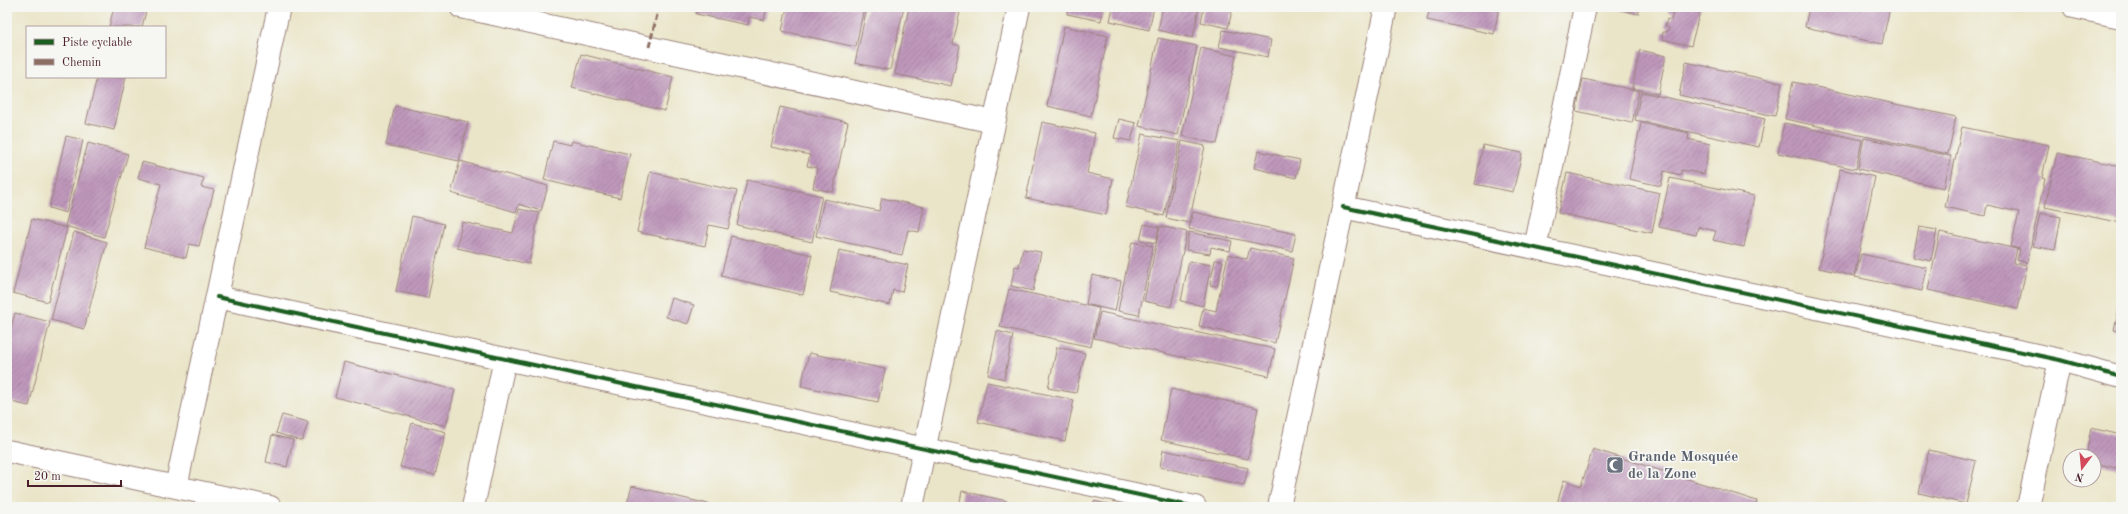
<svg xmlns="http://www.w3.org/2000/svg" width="2128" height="514" viewBox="0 0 2128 514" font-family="'Old Standard TT',serif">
<defs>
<pattern id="building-hatch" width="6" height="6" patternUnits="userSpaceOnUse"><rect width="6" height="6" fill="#bf99bc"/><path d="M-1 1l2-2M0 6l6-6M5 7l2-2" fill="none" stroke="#9d7c99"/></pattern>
</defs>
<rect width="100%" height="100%" fill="#f6f6f2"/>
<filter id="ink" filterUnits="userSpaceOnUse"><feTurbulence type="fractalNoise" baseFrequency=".025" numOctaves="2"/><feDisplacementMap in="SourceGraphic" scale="8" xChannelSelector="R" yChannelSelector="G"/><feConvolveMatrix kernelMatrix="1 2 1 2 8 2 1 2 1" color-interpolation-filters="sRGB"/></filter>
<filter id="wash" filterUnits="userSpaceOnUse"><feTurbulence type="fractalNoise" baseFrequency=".012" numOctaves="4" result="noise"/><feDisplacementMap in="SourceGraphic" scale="16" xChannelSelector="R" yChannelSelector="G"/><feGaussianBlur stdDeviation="0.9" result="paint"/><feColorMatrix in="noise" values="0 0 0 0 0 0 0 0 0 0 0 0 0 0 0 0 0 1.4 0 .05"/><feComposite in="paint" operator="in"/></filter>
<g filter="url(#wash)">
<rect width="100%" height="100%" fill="#eae5c8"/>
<g id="blocks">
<path fill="url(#building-hatch)" d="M114 7H147L142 27H109Z
M697 7H767L764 20 749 17 748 25 696 14Z
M787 7H864L856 47 782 31Z
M867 7H904L890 70 855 63Z
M909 7H961L953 44 960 46 951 86 895 74Z
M1068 7H1104L1101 21 1067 14Z
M1113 7H1154L1149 30 1110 21Z
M1163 7H1199L1193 38 1158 30Z
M1204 7H1233L1228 28 1201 22Z
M1430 7H1499L1494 34 1427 20Z
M1609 7H1640L1638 14Z
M1670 7H1701L1691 46 1662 39 1663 32H1667L1669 28 1665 26 1667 19 1671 20 1673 13 1668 12Z
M1809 7H1890L1882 44 1805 27Z
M1064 26 1108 36 1091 116 1047 106Z
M1223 30 1271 40 1268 57 1219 47Z
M1158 38 1197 46 1178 135 1139 126Z
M1201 48 1236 56 1217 144 1182 136Z
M1640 50 1666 56 1658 94 1632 88Z
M581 54 673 77 665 111 572 88Z
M1686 62 1782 83 1775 116 1679 95Z
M97 77H126L114 130 86 123Z
M1583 79 1639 91 1632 123 1576 111Z
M1793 82 1956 117 1948 154 1785 119Z
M1641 92 1765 119 1759 147 1635 120Z
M395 106 468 122 459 161 386 145Z
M780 107 848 122 833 192 813 188 817 168 807 166 810 155 771 147Z
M1119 119 1136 123 1131 141 1114 138Z
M1042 122 1095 133 1087 173 1113 179 1106 215 1026 198Z
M1641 123 1689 133 1688 139 1710 144 1704 174 1681 170V175L1664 171 1661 186 1629 179Z
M1784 123 1862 140 1856 169 1778 153Z
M1962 127 2049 145 2042 178 2045 179 2027 263 2017 260 2020 249 2011 247 2019 212 1987 205 1985 216 1945 207Z
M1142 134 1180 141 1164 216 1126 207Z
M66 136 83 140 66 213 49 208Z
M1864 138 1951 156 1944 188 1858 169Z
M553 141 570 145 571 141 630 154 620 198 544 180Z
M1182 141 1205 146 1189 223 1166 218Z
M88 143 128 154 104 237 65 226Z
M1483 145 1522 153 1513 192 1475 184Z
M1258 151 1300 160 1296 178 1254 168Z
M2057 153 2121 166V223L2045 207Z
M460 161 548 186 541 211 519 204 516 212 451 193Z
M142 162 204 178 201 187 214 190 199 246 189 244 186 258 144 247 161 184 138 178Z
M1840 169 1875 177 1854 276 1819 268Z
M650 172 737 191 728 229 709 225 705 246 637 232Z
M1567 173 1660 193 1652 233 1558 213Z
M1670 178 1754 196 1744 247 1713 240 1716 231 1698 227 1696 235 1659 227Z
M747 180 822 196 812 242 737 225Z
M882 198 924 207 919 232 908 230 902 255 816 236 824 199 879 211Z
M519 209 539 213 529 264 457 248 462 222 513 233Z
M1193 212 1296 234 1292 251 1189 229Z
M2040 213 2061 217 2055 250 2033 246Z
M412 216 444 224 428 298 396 291Z
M32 219 67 228 48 302 13 293Z
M1144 224 1159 227 1156 243 1140 240Z
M1160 226 1187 232 1171 307 1144 301Z
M1919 227 1937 230 1931 261 1913 257Z
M74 232 107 242 84 329 51 320Z
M1189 232 1232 241 1230 251 1211 247 1210 254 1186 250Z
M1940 232 2017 249 2014 263 2027 265 2018 309 1928 290Z
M731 236 812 255 803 295 721 276Z
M1132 242 1153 246 1139 315 1118 311Z
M1250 248 1294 258 1275 343 1199 326 1203 308 1216 311 1228 254 1247 259Z
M1023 249 1041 252 1033 291 1011 286 1015 266 1019 267Z
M839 250 908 265 902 292 893 290 890 305 830 292Z
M1861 254 1927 268 1922 291 1855 277Z
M1215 260 1223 261 1217 286 1210 285Z
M1189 261 1211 265 1203 306 1181 301Z
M1092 275 1121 281 1115 311 1086 304Z
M1009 289 1099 308 1091 347 1000 327Z
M672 298 694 305 688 324 666 317Z
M2121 300V332L2114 330Z
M1100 312 1275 349 1269 376 1094 338Z
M15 313 50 322 29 406 7 401V343Z
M997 331 1013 335 1004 379 988 375Z
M1057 347 1085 353 1076 393 1048 388Z
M809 353 885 369 878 402 801 386Z
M344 362 455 390 446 426 335 397Z
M987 382 1074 400 1065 441 978 422Z
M1171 389 1258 408 1248 459 1161 440Z
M282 415 308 422 302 441 276 433Z
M412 423 446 432 435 475 400 467Z
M2091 428 2121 435V469L2094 463V456H2086Z
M272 435 293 440 287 467 266 462Z
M1593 449 1757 501 1755 507H1556L1564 480 1581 486Z
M1163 450 1248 468 1244 485 1160 467Z
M1929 450 1976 461 1966 504 1919 493Z
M632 486 717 506V507H626Z
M962 491 1007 501 1006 507H959Z
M1094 501 1111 505V507H1093Z"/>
</g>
</g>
<g filter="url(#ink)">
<use href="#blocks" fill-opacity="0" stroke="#9a827a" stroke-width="1"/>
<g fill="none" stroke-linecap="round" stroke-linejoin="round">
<defs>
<path id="minor" d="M461 7 994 122
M2074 7 2121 17
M1343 207 2060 360 2121 377
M1535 248 1585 7
M217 297 1195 507
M7 451 270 507
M176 487 279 7
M473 507 505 359
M912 507 1019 7
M1279 507 1386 7
M2028 507 2060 360"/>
</defs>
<use href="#minor" stroke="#9a827a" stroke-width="24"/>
<use href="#minor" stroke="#fff" stroke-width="22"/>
<path stroke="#8d6e63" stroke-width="3" stroke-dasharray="6 3" stroke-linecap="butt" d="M649 47 659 7"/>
<defs>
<path id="cycleway" d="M1343 207 2060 360 2121 377
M217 297 1195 507"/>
</defs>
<use href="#cycleway" stroke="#f6f6f2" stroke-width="6"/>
<use href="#cycleway" stroke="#1b5e20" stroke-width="4"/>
</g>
</g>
<defs>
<symbol id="mosque-square" viewBox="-11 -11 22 22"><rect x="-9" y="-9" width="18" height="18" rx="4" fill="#6b7280" stroke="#f6f6f2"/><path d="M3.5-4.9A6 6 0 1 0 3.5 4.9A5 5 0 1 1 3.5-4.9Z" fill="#fff"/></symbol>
</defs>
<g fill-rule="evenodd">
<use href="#mosque-square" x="1605" y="455" width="20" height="20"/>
</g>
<g text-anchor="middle" stroke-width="3.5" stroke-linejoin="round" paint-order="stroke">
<g font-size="15" font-weight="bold" fill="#5b616d" stroke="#f6f6f2" text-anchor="start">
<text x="1628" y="461">Grande Mosquée<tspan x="1628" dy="17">de la Zone</tspan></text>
</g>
</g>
<rect width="2128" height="514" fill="none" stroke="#f6f6f2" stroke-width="24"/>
<rect x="26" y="26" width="140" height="52" fill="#f6f6f2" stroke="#b1a0a2"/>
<rect x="34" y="39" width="20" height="6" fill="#1b5e20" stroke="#b1a0a2"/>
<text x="62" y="46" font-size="12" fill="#4a1f2b">Piste cyclable</text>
<rect x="34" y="59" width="20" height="6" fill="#8d6e63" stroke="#b1a0a2"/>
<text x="62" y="66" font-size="12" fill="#4a1f2b">Chemin</text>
<g transform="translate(2082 468) rotate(196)"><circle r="19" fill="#f6f6f2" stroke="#b1a0a2"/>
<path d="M0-3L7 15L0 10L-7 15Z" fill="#d1495b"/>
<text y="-6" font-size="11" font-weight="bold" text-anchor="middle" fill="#4a1f2b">N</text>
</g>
<path d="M28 480v6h93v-6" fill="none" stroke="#4a1f2b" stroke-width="2"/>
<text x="34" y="480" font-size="12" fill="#4a1f2b" stroke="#f6f6f2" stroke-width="3" paint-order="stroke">20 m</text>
</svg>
